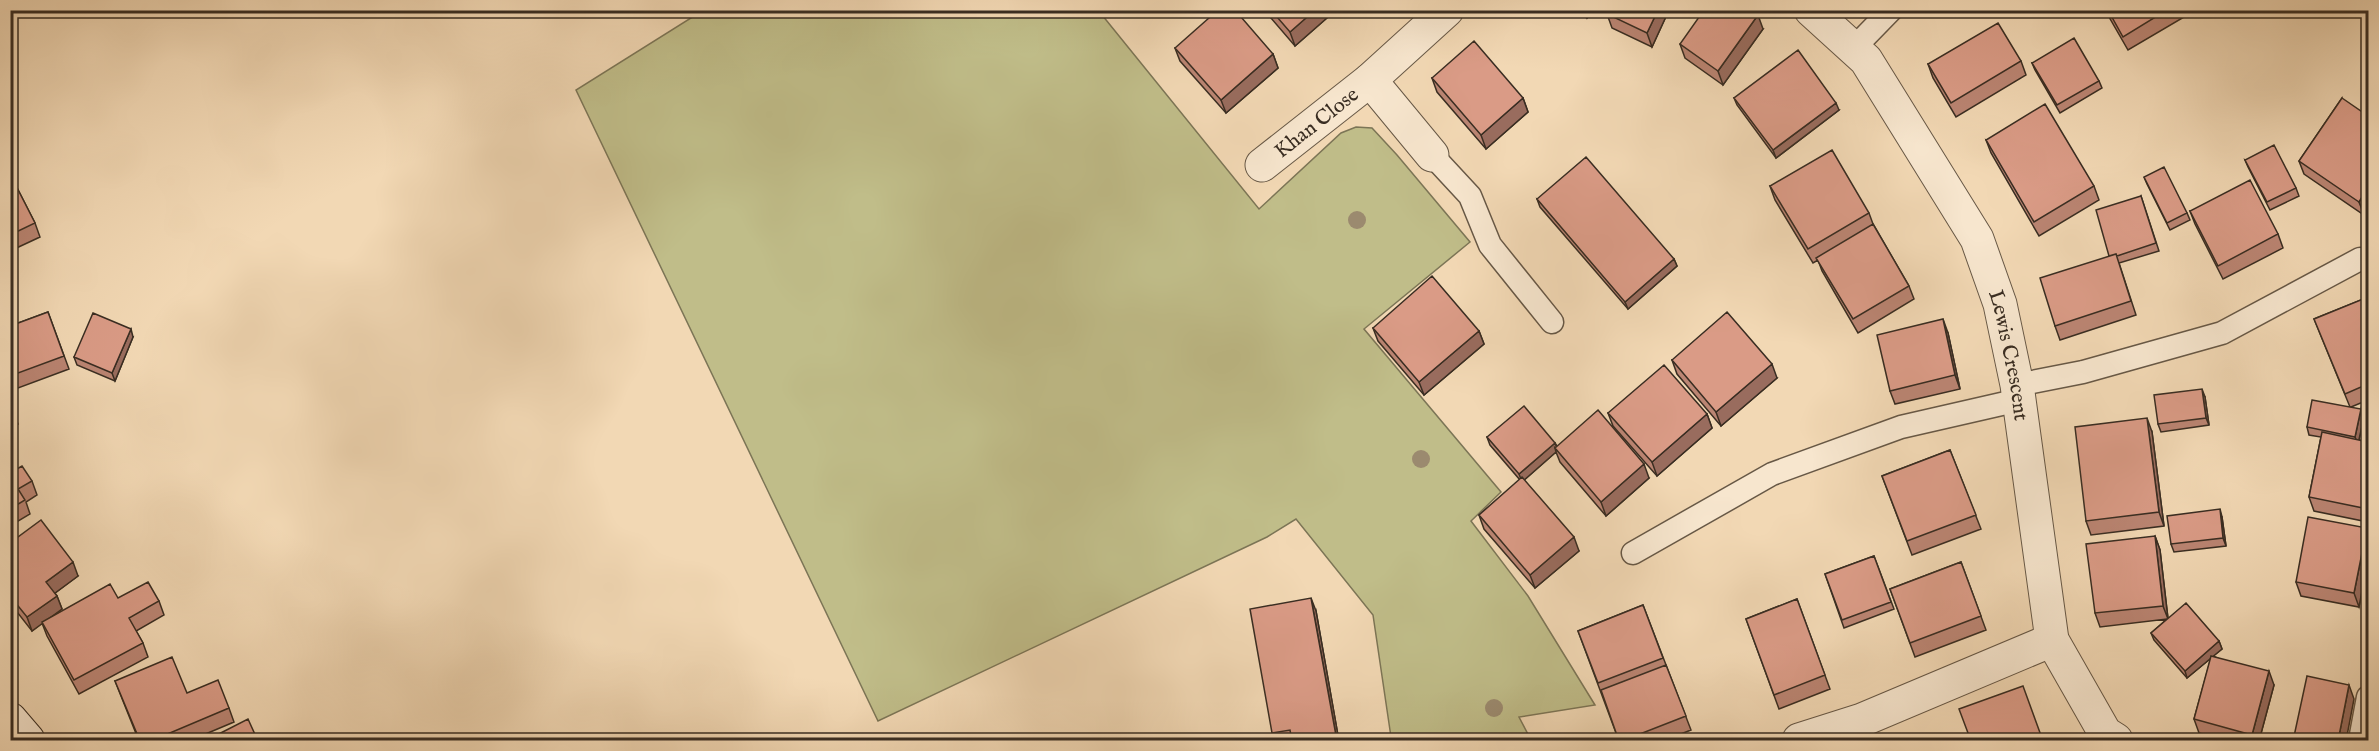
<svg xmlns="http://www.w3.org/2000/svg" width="2379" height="751" viewBox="0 0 2379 751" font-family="'IM FELL English',serif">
<rect width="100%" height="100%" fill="#f2d8b4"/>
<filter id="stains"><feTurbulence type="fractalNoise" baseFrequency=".00333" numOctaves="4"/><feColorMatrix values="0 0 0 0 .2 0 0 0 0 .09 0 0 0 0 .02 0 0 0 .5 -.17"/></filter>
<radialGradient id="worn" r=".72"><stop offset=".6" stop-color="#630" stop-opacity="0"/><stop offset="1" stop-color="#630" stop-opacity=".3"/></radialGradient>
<path fill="#c0bd89" stroke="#7c7556" stroke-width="1.5" d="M1098 10 1259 209 1341 133 1356 127 1372 128 1397 155 1470 242 1364 329 1501 492 1471 521 1528 596 1595 705 1519 717 1531 740H1394L1391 737 1373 615 1296 519 1267 537 878 721 576 90 702 11Z"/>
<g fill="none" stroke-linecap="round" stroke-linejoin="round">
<defs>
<path id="lane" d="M1853 49 1891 10
M1432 155 1470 196 1490 245 1552 322
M2017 385 2083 372 2222 333 2360 259
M1633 553 1772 474 1901 427 2019 400
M2360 740 2368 697"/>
<g id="street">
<path id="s1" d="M1811 10 1866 60 1977 239 2000 304 2017 385 2052 640 2105 733 2116 740"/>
<path d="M1370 80 1432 155"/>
<path id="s2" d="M1262 165 1370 80 1447 10"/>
<path d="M1799 740 1862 720 2052 640"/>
</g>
<path id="secondary" d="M10 719 28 740"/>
</defs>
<use href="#lane" stroke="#675846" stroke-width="25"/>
<use href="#street" stroke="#675846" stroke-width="35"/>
<use href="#secondary" stroke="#392d22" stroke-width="35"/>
<use href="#lane" stroke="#f7e6ce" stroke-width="22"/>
<use href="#street" stroke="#f7e6ce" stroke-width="33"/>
<use href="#secondary" stroke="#f7e6ce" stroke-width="33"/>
</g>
<g fill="#9b8a6f">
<circle cx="1357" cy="220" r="9"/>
<circle cx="1421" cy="459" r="9"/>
<circle cx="1494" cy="708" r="9"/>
</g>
<path fill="#bb8573" stroke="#392d22" stroke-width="1.5" d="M1264 10H1336L1295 46Z
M1570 10H1591L1587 18Z
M1669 10 1652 47 1612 28 1607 14Z
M2105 10H2196L2128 50Z
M1763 29 1723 85 1685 58 1680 44Z
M1175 48 1273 54 1278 68 1226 113 1180 61Z
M2021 61 2026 75 1956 117 1933 78 1928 64Z
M2032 63 2099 81 2102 88 2060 113 2035 70Z
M1432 78 1523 98 1528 112 1486 149 1437 92Z
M1734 98 1839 110 1776 158 1737 105Z
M2342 98 2364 215 2304 174 2299 161Z
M1986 140 2094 186 2099 200 2039 236 1991 153Z
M2245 160 2296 188 2299 196 2270 210 2248 167Z
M10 174 35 223 40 237 10 251Z
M2144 177 2187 213 2190 220 2170 230 2147 184Z
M1770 186 1869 213 1873 224 1909 286 1914 299 1858 333 1822 271 1818 260 1813 263 1775 200Z
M2141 196 2159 251 2119 263 2136 315 2060 340 2055 326 2109 256Z
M1537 199 1674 259 1677 266 1628 309 1540 207Z
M2190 211 2278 234 2283 248 2223 279 2195 224Z
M2368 297V400L2351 407 2364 417 2359 440 2368 442V522L2314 511 2309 497 2321 437 2309 435 2307 427 2350 407 2314 319Z
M48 312 69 369 10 391V326Z
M1373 328 1479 331 1484 344 1424 395 1378 341Z
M1948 333 1960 389 1895 404 1890 391Z
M133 337 115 381 77 365 74 357Z
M1672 360 1777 378 1721 426 1677 374Z
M2205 397 2209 425 2161 432 2158 424Z
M10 403 18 424 10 427Z
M1608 413 1707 414 1712 428 1657 476 1613 426Z
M2152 432 2164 526 2091 535 2086 521Z
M1487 437 1555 443 1557 446 1649 478 1606 516 1560 462 1556 452 1524 480 1579 551 1535 588 1484 529 1479 515 1520 480 1490 445Z
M1950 450 1981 529 1912 555 1882 476Z
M10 473 32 481 37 495 26 502 30 514 10 526Z
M2222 517 2226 546 2174 552 2171 544Z
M2368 533V559L2359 607 2301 596 2296 582Z
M2155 536 2160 550 2168 618 2219 641 2222 649 2213 656 2274 685 2259 741H2228L2199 733 2194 719 2211 658 2187 678 2154 640 2151 633 2167 619 2100 627 2095 613Z
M10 543 78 576 55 593 57 596 62 609 51 617 118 598 159 601 164 615 136 631 143 643 148 657 79 694 47 636 42 623 32 631 10 603Z
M1874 556 1894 609 1844 628 1825 574Z
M1961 562 1986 630 1915 657 1890 589Z
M1797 599 1830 689 1779 709 1746 619Z
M1643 605 1691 730 1663 741H1619L1578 631Z
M1316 611 1339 741H1275L1272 733Z
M115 681 187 693 229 708 234 722 189 741H139Z"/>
<path fill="#996c5e" stroke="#392d22" stroke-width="1.5" d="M1315 10H1336L1295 46 1290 32Z
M1584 10H1591L1587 18Z
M1658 10H1669L1652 47 1647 33Z
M1758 15 1763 29 1723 85 1718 71Z
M1273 54 1278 68 1226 113 1221 100Z
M1523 98 1528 112 1486 149 1481 135Z
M1836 103 1839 110 1776 158 1773 150Z
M2368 187V209L2364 215 2359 202Z
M1674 259 1677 266 1628 309 1625 302Z
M1943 319 1948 333 1960 389 1955 375Z
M131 329 133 337 115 381 112 373Z
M1479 331 1484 344 1424 395 1419 382Z
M1772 364 1777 378 1721 426 1716 412Z
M2202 389 2205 397 2209 425 2206 418Z
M2361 409 2364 417 2358 444 2355 437Z
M1707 414 1712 428 1657 476 1652 462Z
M2147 418 2152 432 2164 526 2159 512Z
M1555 443 1558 451 1555 448 1556 452 1522 482 1519 474Z
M1644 464 1649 478 1606 516 1601 502Z
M2220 509 2222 517 2226 546 2223 538Z
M2367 528 2368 533V559L2359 607 2354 593Z
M2155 536 2160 550 2168 619 2163 606Z
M1574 537 1579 551 1535 588 1530 575Z
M73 562 78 576 51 596 46 582Z
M57 596 62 609 32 631 27 617Z
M1311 598 1316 611 1339 741H1337Z
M2219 641 2222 649 2187 678 2185 671Z
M2269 671 2274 685 2259 741H2254L2252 735Z
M2349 685 2354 699 2346 741H2338Z"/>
<path fill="#da9b86" stroke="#392d22" stroke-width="1.5" d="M1218 10H1235L1273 54 1221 100 1175 48Z
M1271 10H1315L1290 32Z
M1609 10H1658L1647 33 1607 14Z
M1704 10H1752L1758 15 1718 71 1680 44Z
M2108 10H2167L2123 37Z
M1998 23 2021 61 1951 103 1928 64Z
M2074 38 2099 81 2057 105 2032 63Z
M1474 41 1523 98 1481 135 1432 78Z
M1798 50 1836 103 1773 150 1734 98Z
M2342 98 2368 116V187L2359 202 2299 161Z
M2045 104 2094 186 2034 222 1986 140Z
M2274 145 2296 188 2267 202 2245 160Z
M1832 150 1869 213 1808 249 1770 186Z
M1586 157 1674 259 1625 302 1537 199Z
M2164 167 2187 213 2167 223 2144 177Z
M10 174 35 223 10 235Z
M2250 180 2278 234 2218 266 2190 211Z
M2141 196 2156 243 2117 256 2116 254 2109 256 2096 210Z
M1873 224 1909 286 1853 319 1816 258Z
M2116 254 2131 301 2055 326 2040 278Z
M1432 276 1479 331 1419 382 1373 328Z
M2368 297V384L2345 394 2314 319Z
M48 312 64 356 10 376V326Z
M1727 312 1772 364 1716 412 1672 360Z
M93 313 131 329 112 373 74 357Z
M1943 319 1955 375 1890 391 1877 335Z
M1664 365 1707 414 1652 462 1608 413Z
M2202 389 2206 418 2158 424 2154 395Z
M2312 400 2361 409 2355 437 2307 427Z
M10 403 13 410 10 411Z
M1524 406 1555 443 1519 474 1487 437Z
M1598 410 1644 464 1601 502 1555 448Z
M2147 418 2159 512 2086 521 2075 427Z
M2322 432 2368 442V509L2309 497Z
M1950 450 1976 515 1907 541 1882 476Z
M22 466 32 481 18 489 25 500 10 509V473Z
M1522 477 1574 537 1530 575 1479 515Z
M2220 509 2223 538 2171 544 2167 516Z
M2308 517 2367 528 2354 593 2296 582Z
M41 520 73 562 46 582 57 596 27 617 10 596V543Z
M2155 536 2163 606 2095 613 2086 544Z
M1874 556 1891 602 1842 620 1825 574Z
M1961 562 1981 616 1910 643 1890 589Z
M148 582 159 601 129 618 143 643 74 680 42 622 110 584 118 598Z
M1311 598 1337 741H1292L1290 730 1272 733 1250 609Z
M1797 599 1825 675 1774 695 1746 619Z
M2186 603 2219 641 2185 671 2151 633Z
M1643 605 1663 658 1598 683 1578 631Z
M2211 656 2269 671 2252 735 2194 719Z
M172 657 187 693 218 680 229 708 151 741H140L115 681Z
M1666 665 1686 716 1622 741H1619L1601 690Z
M2307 676 2349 685 2338 741H2293Z
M2023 686 2043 741H1971L1959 709Z
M248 719 258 741H205Z"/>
<g text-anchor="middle" stroke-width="4.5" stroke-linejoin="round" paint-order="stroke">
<g font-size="21" fill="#392d22" stroke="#f7e6ce">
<text dy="7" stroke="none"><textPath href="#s2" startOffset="69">Khan Close</textPath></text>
<text dy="7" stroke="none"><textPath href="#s1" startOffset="406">Lewis Crescent</textPath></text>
</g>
</g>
<rect width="2379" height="751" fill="none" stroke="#f2d8b4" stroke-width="36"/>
<rect x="12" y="12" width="2355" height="727" fill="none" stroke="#392d22" stroke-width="3"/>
<rect x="18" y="18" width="2343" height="715" fill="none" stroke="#392d22" stroke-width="1.5"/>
<rect width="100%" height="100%" filter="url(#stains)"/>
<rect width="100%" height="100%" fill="url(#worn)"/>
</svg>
